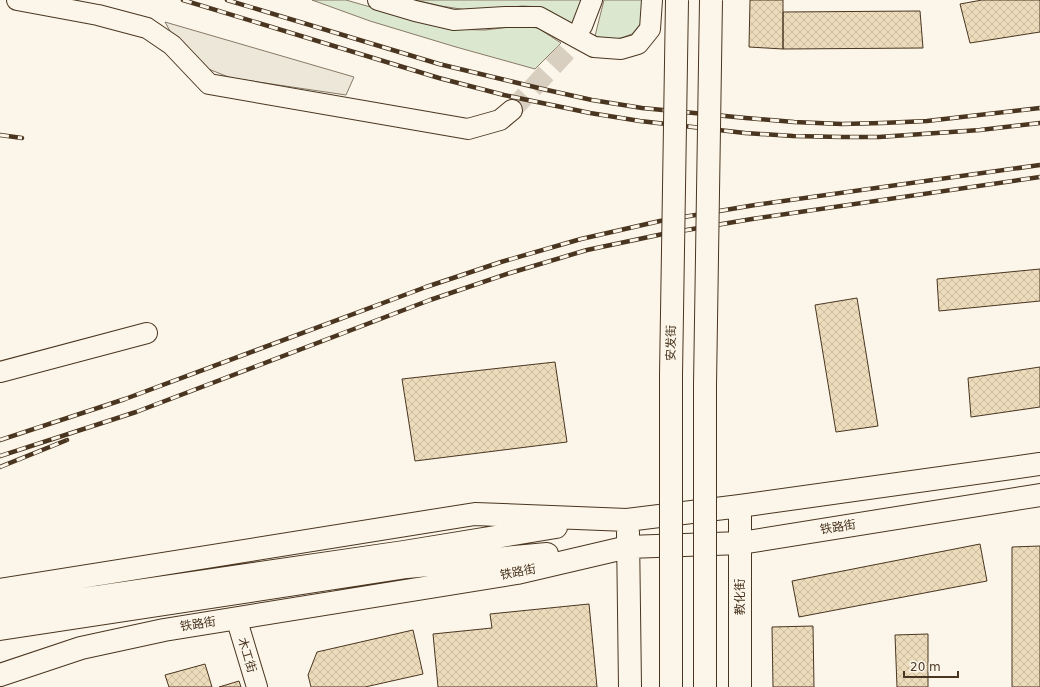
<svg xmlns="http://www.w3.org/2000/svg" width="1040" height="687" viewBox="0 0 1040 687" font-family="'DejaVu Sans','Noto Sans SC',sans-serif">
<defs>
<pattern id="building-cross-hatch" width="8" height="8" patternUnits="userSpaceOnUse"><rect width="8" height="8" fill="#ecdcbc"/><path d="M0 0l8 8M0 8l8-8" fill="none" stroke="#ccbda1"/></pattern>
</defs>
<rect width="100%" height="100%" fill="#fbf6e9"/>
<path fill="#dce7d0" stroke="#887966" d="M312 0H346L447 29 485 30 518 26 538 28 561 43 535 69 456 47 370 21Z
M415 0H581L573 24 541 7 522 6 495 9 467 10 441 6Z
M604 0H645L641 23 632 34 621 38 608 40 595 36Z"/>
<path fill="#ede7d9" stroke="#887966" d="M165 22 354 77 346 95 231 78 186 60Z"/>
<path fill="url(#building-cross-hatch)" stroke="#4a3520" d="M750 0H783V49L749 47Z
M982 0H1040V32L970 43 960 4Z
M920 11 923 48 783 49V12Z
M1040 269V301L939 311 937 279Z
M857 298 878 426 836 432 815 305Z
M555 362 567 442 415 461 402 379Z
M1040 367V407L971 417 968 378Z
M980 544 987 581 799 617 792 581Z
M1040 546V687H1012V547Z
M589 604 597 687H438L433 634 492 628 490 614Z
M813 626 814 687H773L772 627Z
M413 630 423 674 365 687H311L308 675 317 652Z
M928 634V687H897L895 635Z
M205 664 212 687H169L165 675Z
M239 681 241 687H219Z"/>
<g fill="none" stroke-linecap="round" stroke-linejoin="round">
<path stroke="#d8cfc1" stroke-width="20" stroke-dasharray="20 10" stroke-linecap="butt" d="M512 110 568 50 582 26"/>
<defs>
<path id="minor" d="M17 0 98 15 147 28 172 45 209 84 468 129 500 120 512 110
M378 0 415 11 454 20 505 17H539L594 47 621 49 638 44 650 29 652 0
M582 26 592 0
M0 372 147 333
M238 624 257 687"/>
<path id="major" d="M628 533 630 687
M0 590 475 514 627 520 740 506 1040 464
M0 611 404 552 556 527
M0 629 407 567 547 554
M0 675 81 648 164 630 517 573 628 547 741 543 1040 495
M740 687V506"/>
</defs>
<use href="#minor" stroke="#4a3520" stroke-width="22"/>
<use href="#major" stroke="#4a3520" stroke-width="24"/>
<use href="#minor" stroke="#fbf6e9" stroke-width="20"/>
<use href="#major" stroke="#fbf6e9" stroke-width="22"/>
<defs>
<path id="rail" d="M183 0 439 78 504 95 590 113 640 121 745 133 793 136 842 137H879L980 130 1040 123
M227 0 439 64 547 90 592 100 642 108 746 118 794 122 842 124 882 123 927 121 1040 108
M0 135 22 138
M0 440 125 399 426 287 501 262 581 239 660 221 755 205 1040 165
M0 456 136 412 430 300 510 273 587 250 663 234 752 219 1040 177
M0 467 67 440"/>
</defs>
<use href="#rail" stroke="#4a3520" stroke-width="4.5"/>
<use href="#rail" stroke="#fbf6e9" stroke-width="3" stroke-dasharray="9" stroke-linecap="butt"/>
<defs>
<path id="highway-bridge" d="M671 687V375L677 0
M705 687V385L711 0"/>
</defs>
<use href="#highway-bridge" stroke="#4a3520" stroke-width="24" stroke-linecap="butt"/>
<use href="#highway-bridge" stroke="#fbf6e9" stroke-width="22"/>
</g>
<g text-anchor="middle" stroke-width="3" stroke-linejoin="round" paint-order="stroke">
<g font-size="12" fill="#4a3520" stroke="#fbf6e9">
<text transform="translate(671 343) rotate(-89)" y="4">安发街</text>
<text transform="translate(838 527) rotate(-9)" y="4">铁路街</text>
<text transform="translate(518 572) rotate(-11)" y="4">铁路街</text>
<text transform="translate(740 597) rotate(-90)" y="4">教化街</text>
<text transform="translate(198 624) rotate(-9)" y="4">铁路街</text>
<text transform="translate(247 655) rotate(73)" y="4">木工街</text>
</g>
</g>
<path d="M904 671v6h54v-6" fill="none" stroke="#4a3520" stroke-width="2"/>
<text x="910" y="671" font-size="12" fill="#4a3520" stroke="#fbf6e9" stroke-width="3" paint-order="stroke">20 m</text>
</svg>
